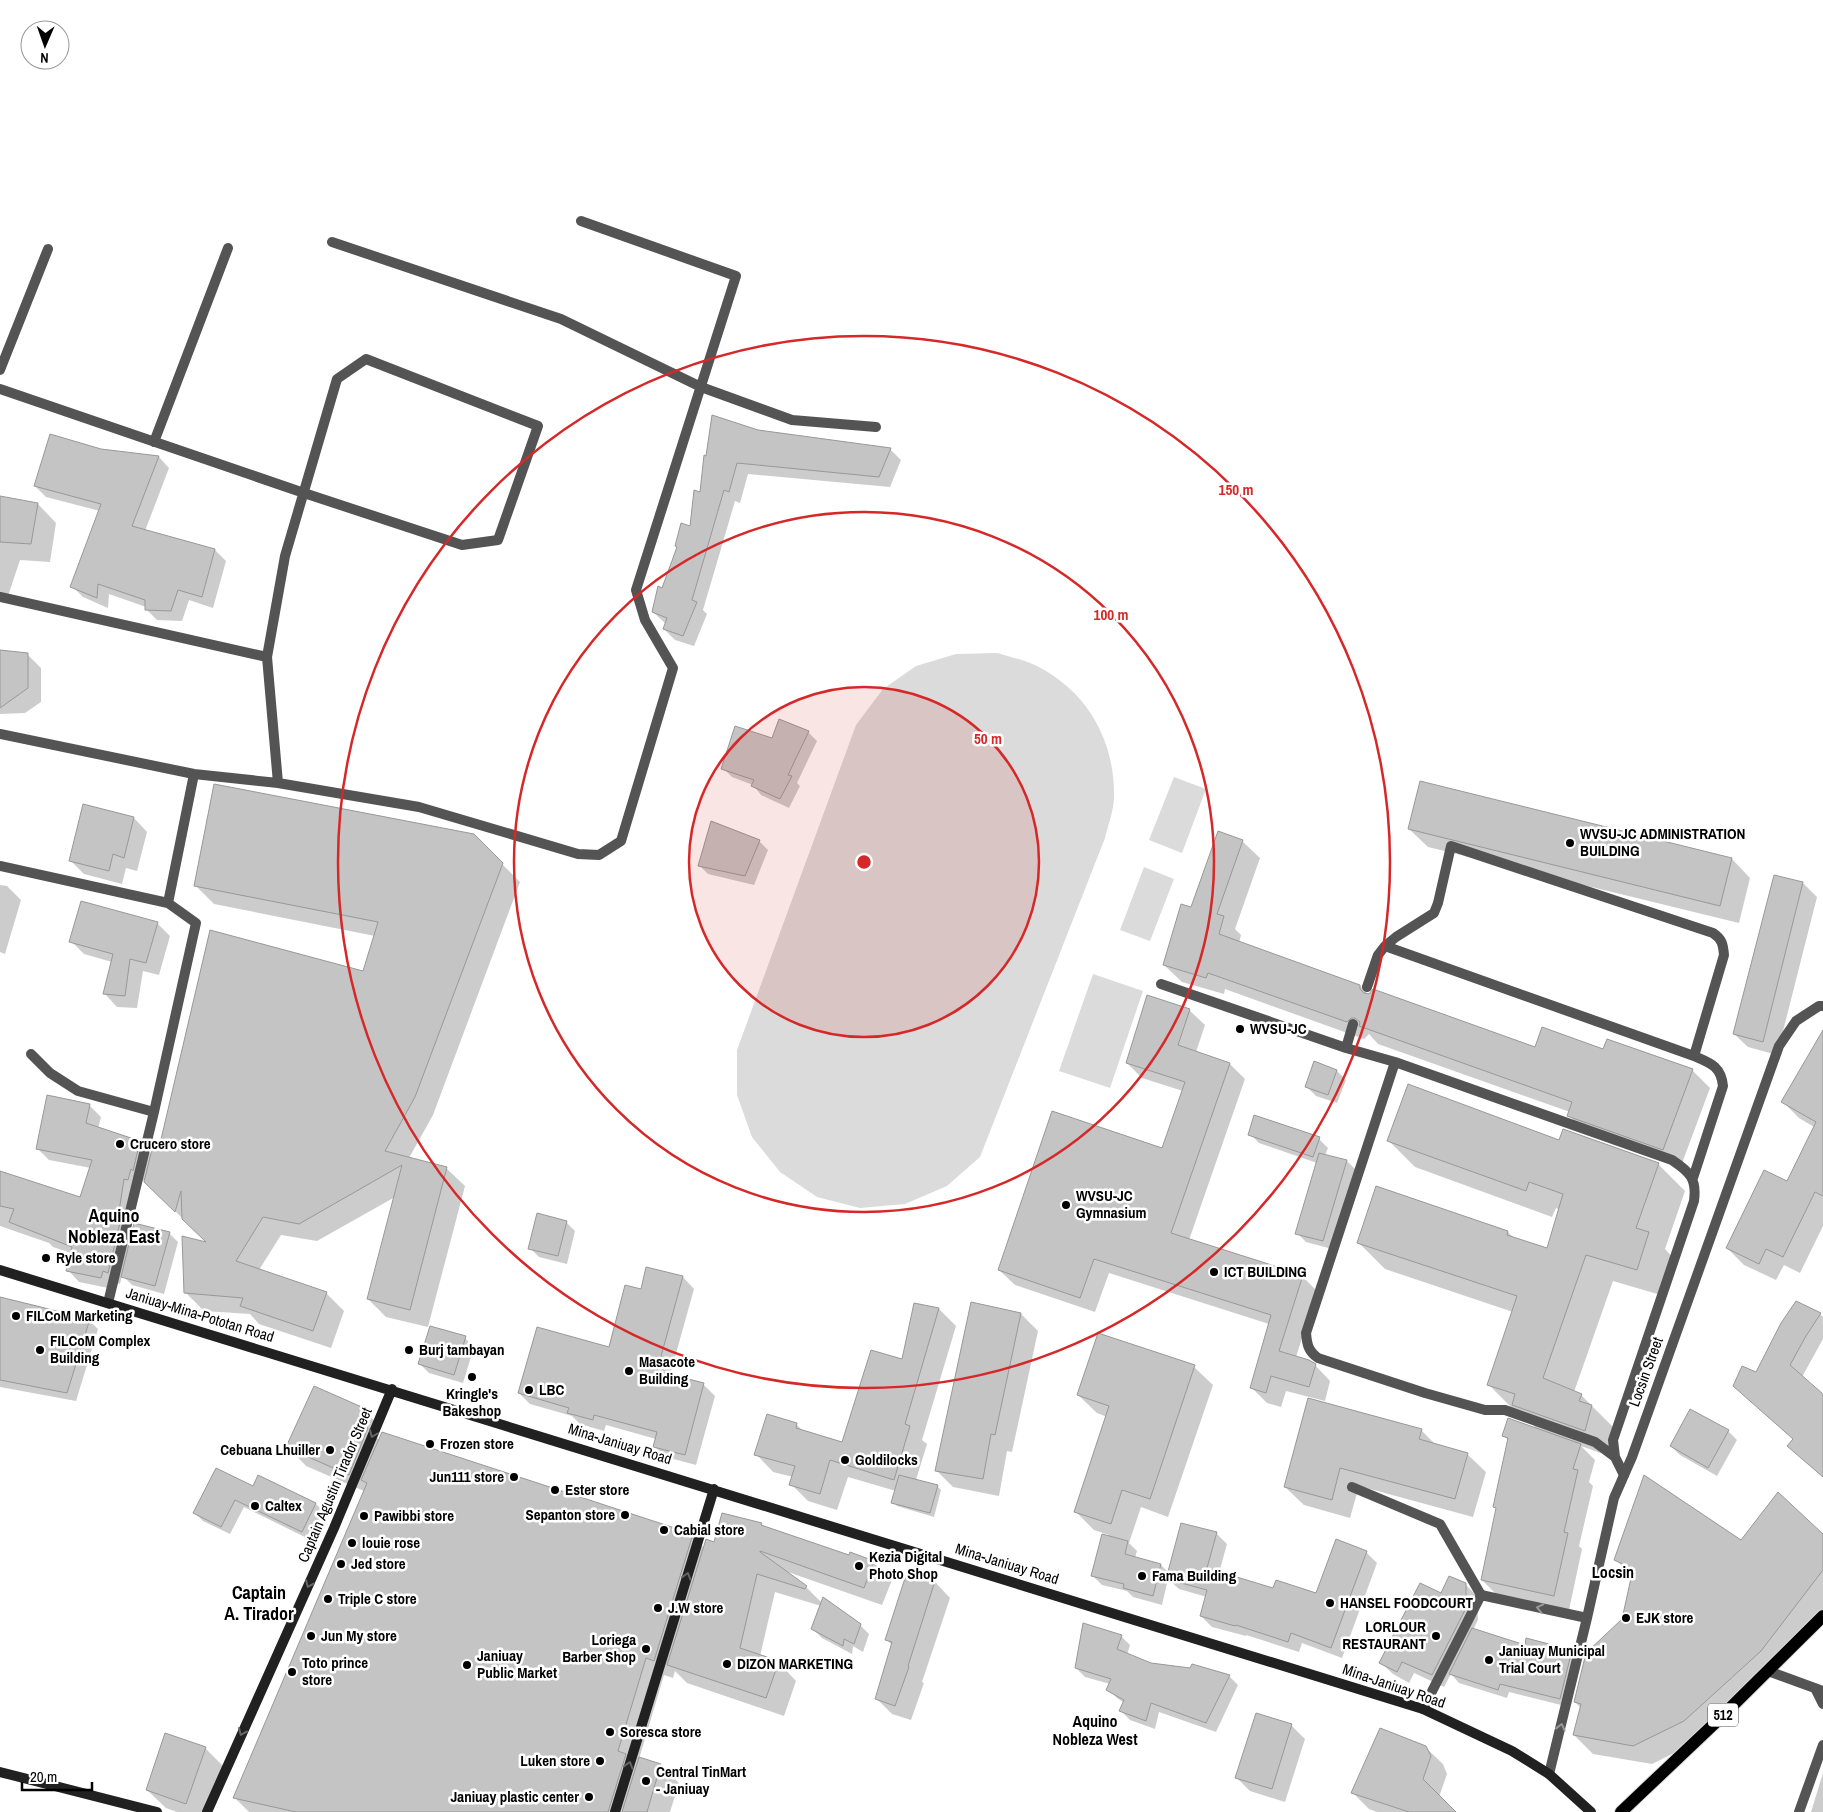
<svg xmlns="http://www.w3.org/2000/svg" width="1823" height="1812" viewBox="0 0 1823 1812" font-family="'Archivo Narrow',sans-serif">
<rect width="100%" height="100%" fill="#fff"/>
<path fill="#dbdbdb" d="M997 653C1010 657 1025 660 1037 666 1088 692 1115 741 1114 797 1114 810 1108 825 1105 838L980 1157 947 1186 905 1204 860 1208 817 1197 780 1172 752 1137 737 1095V1050L856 725 883 689 916 666 956 654Z
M1174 777 1206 789 1182 853 1149 840Z
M1144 867 1174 879 1150 941 1120 930Z
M1093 974 1143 991 1110 1088 1059 1071Z"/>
<path fill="#0003" d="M758 431 890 449 901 460 890 487 748 474 740 503 735 501 703 610 707 614 694 646 675 640 664 629 666 624 653 612 691 528 701 493Z
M100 450 159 457 169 468 145 531 215 550 226 561 213 608 189 600 182 621 157 620 146 609V607L109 594 108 608 83 597 72 586 100 511 46 497 35 486Z
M0 497 38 504 56 523 50 562 20 560 8 596 0 595Z
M0 651 27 654 41 668V702L25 713 0 714Z
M808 732 817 741 797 783 800 786 789 808 761 795 753 785 732 777 723 768 772 740Z
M134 818 147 832 137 871 126 868 122 884 84 874 70 860Z
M1409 829 1732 859 1750 878 1739 923 1428 847Z
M473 835 520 882 433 1115 409 1158 446 1168 465 1186 428 1327 386 1317 368 1299 395 1197 317 1241 281 1235 259 1270 326 1293 344 1311 331 1348 259 1324 250 1314 204 1311 186 1293 209 1244 143 1180 129 1229 133 1233H169L178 1242 164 1294 132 1285 122 1275 120 1284 114 1282 113 1289 79 1282 68 1270 71 1253 53 1247 49 1243 0 1226V1172L80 1199 91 1168 49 1160 37 1148 89 1105 101 1117 98 1129 139 1142 152 1155 364 972 375 936 214 904 196 886Z
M759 841 768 850 754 885 708 874 699 865Z
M1242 841 1260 858 1235 929 1241 935 1239 943 1360 986 1369 995 1536 1048 1604 1051 1608 1040 1693 1071 1710 1088 1681 1166 1586 1133 1569 1115 1570 1112 1378 1044 1369 1034 1364 1039 1225 989 1224 994 1182 982 1164 965 1192 908Z
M1775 876 1803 883 1817 897 1777 1055 1748 1047 1734 1034Z
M0 885 7 886 21 900 5 954 0 952Z
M157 923 170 936 159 975 143 971 137 1008 117 1007 105 994 112 962 84 954 71 941Z
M1189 1010 1205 1025 1196 1052 1230 1064 1245 1079 1189 1240 1302 1276 1317 1291 1296 1357 1315 1365 1330 1381 1325 1401 1286 1391 1281 1407 1267 1403 1252 1388 1269 1324 1109 1273 1095 1312 1015 1285 999 1270 1163 1150 1183 1091 1142 1078 1127 1063Z
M1823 1033V1226L1800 1273 1784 1265 1776 1280 1744 1265 1727 1248 1787 1182 1814 1127 1799 1118 1782 1101Z
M1315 1063 1337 1071 1346 1080 1337 1103 1316 1096 1307 1087Z
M1250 1134 1319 1139 1328 1148 1325 1155 1347 1161 1356 1170 1332 1249 1306 1242 1297 1233 1317 1163 1259 1143Z
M1388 1140 1560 1141 1658 1164 1685 1191 1665 1249 1675 1260 1664 1296 1613 1281 1574 1392 1581 1395 1619 1433 1612 1457 1581 1446 1595 1460 1589 1482 1593 1486 1579 1546 1582 1549 1569 1610 1497 1595 1482 1580 1497 1509 1494 1507 1509 1441 1504 1436 1539 1431 1522 1414 1515 1411 1488 1384 1513 1312 1385 1269 1358 1242 1508 1232 1515 1239 1548 1250 1560 1210 1556 1208 1552 1217 1415 1167Z
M566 1222 575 1231 567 1264 539 1257 530 1248Z
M683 1277 694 1289 670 1375 703 1384 715 1396 696 1465 666 1457 654 1446 656 1439 606 1425 604 1431 580 1424 572 1416 530 1404 519 1393 610 1349 642 1291Z
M0 1298 89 1320 98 1329 76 1401 0 1387Z
M915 1304 939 1309 956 1326 922 1440 927 1444 916 1480 937 1486 941 1490 934 1517 897 1506 893 1502 896 1491 848 1477 837 1510 808 1501 791 1484 793 1477 773 1472 756 1454 796 1424 803 1431 843 1443 903 1361Z
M972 1304 1021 1314 1038 1331 1012 1452 1007 1451 999 1496 953 1487 936 1470Z
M1820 1314 1823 1317V1339L1802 1377 1823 1396V1477L1788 1446 1794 1440 1757 1373Z
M465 1338 474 1347 463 1383 429 1373 420 1364Z
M1194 1367 1213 1385 1168 1517 1141 1507 1129 1543 1137 1551 1135 1558 1161 1565 1169 1573 1216 1533 1227 1544 1219 1573 1274 1589 1316 1595 1366 1552 1377 1563 1342 1658 1302 1643 1299 1652 1246 1635V1636L1212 1627 1201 1616 1207 1597 1179 1589 1168 1579 1162 1605 1133 1597 1127 1591 1102 1585 1093 1576 1109 1535 1094 1530 1075 1511 1107 1417 1097 1413 1078 1395Z
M363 1409 381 1428 377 1438 379 1440 692 1536 704 1548 761 1524 765 1527 850 1556 873 1562 892 1580 882 1605 785 1571 806 1587 822 1603 860 1625 869 1634 863 1652 853 1646 852 1654 822 1638 813 1629 821 1606 775 1592 760 1656 778 1662 796 1681 784 1716 687 1683 675 1671 673 1678 664 1675 639 1759 661 1765 679 1783 670 1812H249L234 1797 364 1491 306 1466 288 1447Z
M1421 1430 1436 1445 1467 1454 1486 1472 1473 1517 1359 1486 1350 1518 1304 1505 1285 1487Z
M1728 1431 1737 1440 1717 1476 1680 1455 1671 1446Z
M259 1477 316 1504 324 1512 311 1540 244 1507 230 1534 203 1521 194 1512 253 1488Z
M1823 1536V1612L1779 1669 1702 1739 1652 1764 1593 1754 1574 1735 1581 1708 1575 1702 1623 1620 1633 1577 1616 1560 1742 1542Z
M908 1574 935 1582 950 1598 922 1682 924 1683 911 1720 892 1714 876 1698 892 1645 887 1640Z
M1465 1584 1477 1596 1478 1620 1473 1630 1526 1647 1572 1651 1581 1660 1569 1707 1509 1692 1507 1698 1459 1683 1451 1674 1444 1687 1414 1673 1409 1683 1393 1674 1381 1663 1441 1595Z
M1121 1636 1130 1645 1127 1655 1151 1664 1191 1670 1193 1666 1229 1676 1238 1685 1216 1732 1159 1712 1155 1729 1130 1720 1121 1711 1124 1703 1117 1698 1108 1689 1110 1684 1085 1677 1076 1668Z
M1257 1715 1292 1726 1305 1739 1285 1802 1250 1791 1236 1777Z
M1425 1747 1443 1764 1447 1774 1439 1797 1455 1812H1377L1369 1809 1353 1793Z
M205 1748 224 1767 208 1812H177L166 1808 147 1790Z
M1823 1773V1812H1811Z"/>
<path fill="#c4c4c4" stroke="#989898" d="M712 415 758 430 891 448 879 477 737 463 729 492 724 490 692 600 697 602 683 636 663 629 667 618 652 612 658 586 662 588 677 547 675 546 681 523 690 526 694 490 700 492 704 455 706 456Z
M50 434 101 449 159 456 132 526 215 549 202 597 178 590 171 611 145 610V600L98 584 97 598 70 587 101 504 34 486Z
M0 496 38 503 31 544 0 542Z
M0 650 28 653V688L0 708Z
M779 719 809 731 788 775 792 776 780 799 751 786 754 780 721 769 735 726 772 738Z
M1420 781 1732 858 1720 906 1408 829Z
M214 784 474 834 503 863 415 1097 385 1151 447 1167 410 1310 367 1299 402 1165 299 1224 263 1217 236 1261 327 1292 313 1331 240 1306 243 1298 184 1293 182 1236 206 1242 182 1219 181 1191 175 1212 144 1182 153 1145 159 1148 210 930 363 971 378 922 194 886Z
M83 804 134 817 124 858 113 854 109 871 69 861Z
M711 821 760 840 745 876 698 866Z
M1218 831 1243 840 1217 914 1224 916 1219 934 1360 985V989L1364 993 1369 994 1373 989 1535 1047 1542 1027 1603 1049 1607 1039 1693 1069 1663 1150 1567 1116 1572 1102 1359 1026 1360 1022 1355 1018H1351L1347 1022 1208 973 1206 978 1163 965 1181 904 1191 907Z
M1774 875 1803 882 1763 1042 1733 1034Z
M81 901 158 922 146 963 130 959 125 996 103 994 113 954 69 942Z
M1147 995 1190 1009 1178 1045 1230 1063 1171 1233 1303 1275 1279 1351 1309 1360 1316 1364 1309 1387 1271 1376 1266 1393 1250 1388 1271 1315 1094 1259 1080 1298 998 1270 1052 1111 1162 1148 1185 1082 1126 1063Z
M1823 1030V1196L1815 1192 1783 1257 1766 1249 1759 1264 1726 1248 1764 1170 1787 1181 1816 1122 1781 1102Z
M1314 1061 1337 1070 1328 1095 1305 1087Z
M1408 1084 1559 1140 1563 1129 1659 1163 1636 1228 1649 1232 1637 1270 1586 1255 1543 1378 1582 1394 1579 1401 1592 1405 1585 1431 1512 1405 1515 1394 1487 1385 1517 1296 1357 1243 1376 1186 1508 1231 1507 1235 1547 1248 1563 1194 1529 1182 1526 1191 1387 1141Z
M47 1095 90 1104 86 1123 140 1141 133 1171 131 1169 128 1180 124 1179 118 1218 121 1219 108 1273 103 1271 101 1278 66 1271 72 1247 9 1222 14 1209 0 1206V1171L80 1197 92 1160 36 1149Z
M1254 1115 1320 1137 1313 1157 1248 1135Z
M1319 1153 1347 1160 1323 1241 1295 1234Z
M537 1213 567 1221 558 1256 528 1249Z
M134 1223 170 1232 155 1286 121 1277Z
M646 1267 683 1276 657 1371 704 1383 685 1455 653 1447 657 1432 594 1415 593 1420 567 1413 569 1408 518 1393 537 1327 609 1347 625 1285 641 1289Z
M0 1297 90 1319 67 1393 0 1380Z
M1796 1301 1821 1313 1806 1336 1790 1365 1823 1394V1477L1787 1446 1793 1439 1733 1386 1742 1366 1756 1372 1781 1323Z
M971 1302 1021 1313 995 1435 991 1434 983 1479 935 1471Z
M914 1303 939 1308 905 1424 910 1426 894 1480 830 1460 820 1494 789 1485 795 1466 754 1455 767 1414 797 1423 796 1428 842 1442 871 1350 902 1359Z
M430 1326 466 1336 454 1375 418 1364Z
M1098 1333 1195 1365 1150 1499 1122 1490 1111 1524 1074 1512 1109 1406 1077 1395Z
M314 1386 364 1408 357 1424 368 1428 349 1475 286 1447Z
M1308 1398 1422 1429 1419 1439 1468 1453 1455 1499 1340 1468 1332 1500 1284 1487Z
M1690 1409 1729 1430 1708 1468 1670 1446Z
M1508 1418 1581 1444 1573 1469 1578 1470 1564 1532 1568 1533 1554 1596 1481 1580 1496 1508 1493 1507 1508 1438 1502 1436Z
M382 1432 693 1534 654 1661 646 1658 618 1751 626 1754 608 1812H296L233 1798 367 1483 361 1480Z
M216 1468 253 1486 258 1475 316 1503 302 1532 235 1500 221 1527 193 1513Z
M899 1475 938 1485 930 1513 891 1503Z
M1644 1475 1741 1540 1778 1492 1823 1534V1570L1761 1651 1684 1721 1633 1746 1573 1735 1581 1704 1574 1702 1586 1653 1622 1619 1633 1569 1614 1560Z
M722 1513 762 1523 761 1525 849 1555 850 1552 874 1561 864 1588 760 1551V1552L807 1586 805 1589 757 1574 740 1648 779 1661 766 1698 667 1665 706 1539 714 1542Z
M1181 1523 1217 1532 1207 1568 1273 1588 1276 1580 1316 1593 1336 1539 1367 1551 1331 1648 1291 1633 1288 1642 1236 1625 1235 1626 1200 1616 1207 1590 1166 1579Z
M1102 1534 1128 1541 1125 1554 1161 1564 1153 1596 1123 1588 1124 1584 1091 1576Z
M907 1572 935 1581 908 1666 909 1667 895 1706 875 1699 892 1642 885 1640Z
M1449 1576 1466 1583V1608L1432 1675 1402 1662 1397 1672 1379 1663 1420 1583 1441 1593Z
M823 1597 861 1624 854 1644 844 1639 843 1646 811 1629Z
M1083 1623 1122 1635 1117 1649 1151 1663 1190 1668 1192 1664 1230 1675 1206 1723 1151 1703 1146 1721 1119 1711 1124 1700 1106 1690 1111 1679 1075 1668Z
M1472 1628 1525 1645 1526 1638 1572 1650 1560 1699 1500 1684 1498 1690 1449 1674Z
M1256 1713 1292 1724 1272 1789 1235 1778Z
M1380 1728 1426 1746 1431 1756 1423 1779 1456 1812H1409L1351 1793Z
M165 1733 206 1747 186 1804 146 1790Z
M639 1757 661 1764 647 1812H622Z"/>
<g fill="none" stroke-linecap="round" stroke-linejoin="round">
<defs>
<path id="primary" d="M1621 1812 1714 1724 1823 1616"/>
</defs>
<use href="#primary" stroke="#dbdbdb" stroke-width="14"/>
<path stroke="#545454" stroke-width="10" d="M1385 946 1694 1056
M1161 984 1346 1048 1395 1062 1672 1160C1690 1172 1697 1179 1694 1201L1613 1440 1615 1457 1624 1475
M1367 987 1378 955 1385 946 1396 937 1434 913 1438 903 1451 846 1713 933C1722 939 1723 944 1724 955L1694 1056C1710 1063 1721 1066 1723 1086L1693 1178
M1346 1048 1353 1024
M1395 1062 1306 1333C1307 1344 1308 1351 1318 1358L1425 1393 1485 1410H1505L1595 1442 1615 1457
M1352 1487 1440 1524 1481 1595
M1768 1671 1823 1691
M1815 1688 1823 1704
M1799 1812 1823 1745"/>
<path stroke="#545454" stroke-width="10" d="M332 242 561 319 701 387 792 420 876 427
M0 370 48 249
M0 389 304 493 462 545 498 540 538 426 366 359 337 379 285 556 267 657 278 783
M154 442 228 248
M0 597 267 657
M0 734 194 774 278 783 419 807 578 854 599 855 621 841 673 668 645 620 636 590 736 276 581 221
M0 866 168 903 196 923 154 1112 108 1303
M168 903 194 774
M31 1054 50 1073 78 1091 154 1112
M1423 1709 1481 1595 1587 1618
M1549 1774 1587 1618 1614 1498 1632 1457 1779 1046 1796 1021 1819 1006H1823"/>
<path stroke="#212121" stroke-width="10" d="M0 1270 1423 1709 1512 1751 1549 1774 1591 1812
M0 1772 157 1812
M207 1812 334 1528 392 1389
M615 1812 714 1489"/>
<use href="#primary" stroke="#000" stroke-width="12"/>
</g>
<defs><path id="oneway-chevron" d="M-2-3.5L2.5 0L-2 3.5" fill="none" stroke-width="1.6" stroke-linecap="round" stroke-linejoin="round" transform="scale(1.25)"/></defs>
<g stroke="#646464">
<use href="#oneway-chevron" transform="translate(373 1434) rotate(113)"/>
<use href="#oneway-chevron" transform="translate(687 1576) rotate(-73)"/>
<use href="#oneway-chevron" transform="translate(309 1584) rotate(114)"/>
<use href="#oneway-chevron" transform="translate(242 1732) rotate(114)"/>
<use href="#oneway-chevron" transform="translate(629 1765) rotate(-73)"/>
</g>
<g stroke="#989898">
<use href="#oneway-chevron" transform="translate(1540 1608) rotate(-168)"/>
<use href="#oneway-chevron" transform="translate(1561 1727) rotate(-76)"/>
</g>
<circle cx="864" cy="862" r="175" fill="#d62828" fill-opacity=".12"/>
<g fill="none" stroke="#d62828" stroke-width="2.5">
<circle cx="864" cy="862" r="175"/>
<circle cx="864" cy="862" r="350"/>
<circle cx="864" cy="862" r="526"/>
</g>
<g fill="#000" stroke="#fff" stroke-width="2">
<circle cx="1570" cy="843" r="5"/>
<circle cx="1240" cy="1029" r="5"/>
<circle cx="120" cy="1144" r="5"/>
<circle cx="1066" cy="1205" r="5"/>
<circle cx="46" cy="1258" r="5"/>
<circle cx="1214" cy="1272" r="5"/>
<circle cx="16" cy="1316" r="5"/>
<circle cx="40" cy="1350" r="5"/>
<circle cx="409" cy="1350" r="5"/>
<circle cx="629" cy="1371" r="5"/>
<circle cx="472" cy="1377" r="5"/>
<circle cx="529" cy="1390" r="5"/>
<circle cx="430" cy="1444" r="5"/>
<circle cx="330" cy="1450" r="5"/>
<circle cx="845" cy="1460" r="5"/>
<circle cx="514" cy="1477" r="5"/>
<circle cx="555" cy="1490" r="5"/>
<circle cx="255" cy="1506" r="5"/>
<circle cx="625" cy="1515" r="5"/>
<circle cx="364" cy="1516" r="5"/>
<circle cx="664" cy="1530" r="5"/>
<circle cx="352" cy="1543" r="5"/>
<circle cx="341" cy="1564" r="5"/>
<circle cx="859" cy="1566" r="5"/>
<circle cx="1142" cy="1576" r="5"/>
<circle cx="328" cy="1599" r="5"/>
<circle cx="1330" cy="1603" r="5"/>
<circle cx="658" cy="1608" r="5"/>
<circle cx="1626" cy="1618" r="5"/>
<circle cx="311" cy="1636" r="5"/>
<circle cx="1436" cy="1636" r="5"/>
<circle cx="646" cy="1649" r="5"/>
<circle cx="1489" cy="1660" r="5"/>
<circle cx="727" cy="1664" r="5"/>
<circle cx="467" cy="1665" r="5"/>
<circle cx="292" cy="1672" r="5"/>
<circle cx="610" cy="1732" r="5"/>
<circle cx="600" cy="1761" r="5"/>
<circle cx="646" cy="1781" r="5"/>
<circle cx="589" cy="1797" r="5"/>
</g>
<g text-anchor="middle" stroke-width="5" stroke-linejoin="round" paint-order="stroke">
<rect fill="#fff" stroke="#4c4c4c" stroke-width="1" x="1708" y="1703.5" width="30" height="23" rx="4"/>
<g font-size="14" font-weight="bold" fill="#000">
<text x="1723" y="1720">512</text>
</g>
<g font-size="15" font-weight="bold" fill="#000" stroke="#fff" text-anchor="start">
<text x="1580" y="839">WVSU-JC ADMINISTRATION<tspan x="1580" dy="17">BUILDING</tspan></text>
<text x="1250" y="1034">WVSU-JC</text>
<text x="130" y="1149">Crucero store</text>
<text x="1076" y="1201">WVSU-JC<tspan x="1076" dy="17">Gymnasium</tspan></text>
<text x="56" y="1263">Ryle store</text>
<text x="1224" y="1277">ICT BUILDING</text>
<text x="26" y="1321">FILCoM Marketing</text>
<text x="50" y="1346">FILCoM Complex<tspan x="50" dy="17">Building</tspan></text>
<text x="419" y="1355">Burj tambayan</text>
<text x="639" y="1367">Masacote<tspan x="639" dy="17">Building</tspan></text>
<text x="539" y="1395">LBC</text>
<text x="472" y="1399" text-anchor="middle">Kringle's<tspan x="472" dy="17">Bakeshop</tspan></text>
<text x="440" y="1449">Frozen store</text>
<text x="320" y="1455" text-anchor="end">Cebuana Lhuiller</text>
<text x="855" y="1465">Goldilocks</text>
<text x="504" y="1482" text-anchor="end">Jun111 store</text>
<text x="565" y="1495">Ester store</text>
<text x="265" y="1511">Caltex</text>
<text x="615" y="1520" text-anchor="end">Sepanton store</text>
<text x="374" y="1521">Pawibbi store</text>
<text x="674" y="1535">Cabial store</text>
<text x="362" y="1548">louie rose</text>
<text x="869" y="1562">Kezia Digital<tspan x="869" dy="17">Photo Shop</tspan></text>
<text x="351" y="1569">Jed store</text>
<text x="1152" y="1581">Fama Building</text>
<text x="338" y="1604">Triple C store</text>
<text x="1340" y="1608">HANSEL FOODCOURT</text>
<text x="668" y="1613">J.W store</text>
<text x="1636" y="1623">EJK store</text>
<text x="1426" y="1632" text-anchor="end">LORLOUR<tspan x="1426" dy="17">RESTAURANT</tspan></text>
<text x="321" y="1641">Jun My store</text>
<text x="636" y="1645" text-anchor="end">Loriega<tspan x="636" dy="17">Barber Shop</tspan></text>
<text x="1499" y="1656">Janiuay Municipal<tspan x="1499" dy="17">Trial Court</tspan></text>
<text x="477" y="1661">Janiuay<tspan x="477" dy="17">Public Market</tspan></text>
<text x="302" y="1668">Toto prince<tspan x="302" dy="17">store</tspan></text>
<text x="737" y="1669">DIZON MARKETING</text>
<text x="620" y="1737">Soresca store</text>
<text x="590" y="1766" text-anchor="end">Luken store</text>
<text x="656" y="1777">Central TinMart<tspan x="656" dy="17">- Janiuay</tspan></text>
<text x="579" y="1802" text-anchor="end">Janiuay plastic center</text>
</g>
<g font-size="15" fill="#000" stroke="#fff">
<text transform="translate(200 1315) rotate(17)" y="5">Janiuay-Mina-Pototan Road</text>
<text transform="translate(1646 1372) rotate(-70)" y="5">Locsin Street</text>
<text transform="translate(620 1444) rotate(17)" y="5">Mina-Janiuay Road</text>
<text transform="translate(335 1485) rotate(-67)" y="5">Captain Agustin Tirador Street</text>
<text transform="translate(1007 1564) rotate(17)" y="5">Mina-Janiuay Road</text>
<text transform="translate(1394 1686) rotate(19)" y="5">Mina-Janiuay Road</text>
</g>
<g font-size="16" font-weight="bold" fill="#000" stroke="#fff">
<text x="1613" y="1578">Locsin</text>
<text x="1095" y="1727">Aquino<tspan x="1095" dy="18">Nobleza West</tspan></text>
</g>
<g font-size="18" font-weight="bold" fill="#000" stroke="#fff">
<text x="114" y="1222">Aquino<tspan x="114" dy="21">Nobleza East</tspan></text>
<text x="259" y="1599">Captain<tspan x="259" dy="21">A. Tirador</tspan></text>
</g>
</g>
<circle cx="864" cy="862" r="8" fill="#d62828" stroke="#fff" stroke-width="2.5"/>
<g font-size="15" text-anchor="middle" font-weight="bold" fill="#d62828" stroke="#fff" stroke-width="5" stroke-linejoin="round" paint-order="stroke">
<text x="1236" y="495">150 m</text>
<text x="1111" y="620">100 m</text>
<text x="988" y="744">50 m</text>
</g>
<g transform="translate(45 45) rotate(182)"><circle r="24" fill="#ffffff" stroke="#999999"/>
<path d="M0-4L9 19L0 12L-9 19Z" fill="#000000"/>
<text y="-8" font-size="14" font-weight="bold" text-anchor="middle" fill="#000000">N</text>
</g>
<path d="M22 1782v8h70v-8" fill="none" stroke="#000000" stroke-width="2.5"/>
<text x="30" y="1782" font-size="15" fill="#000000" stroke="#ffffff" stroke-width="4" paint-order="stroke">20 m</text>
</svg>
